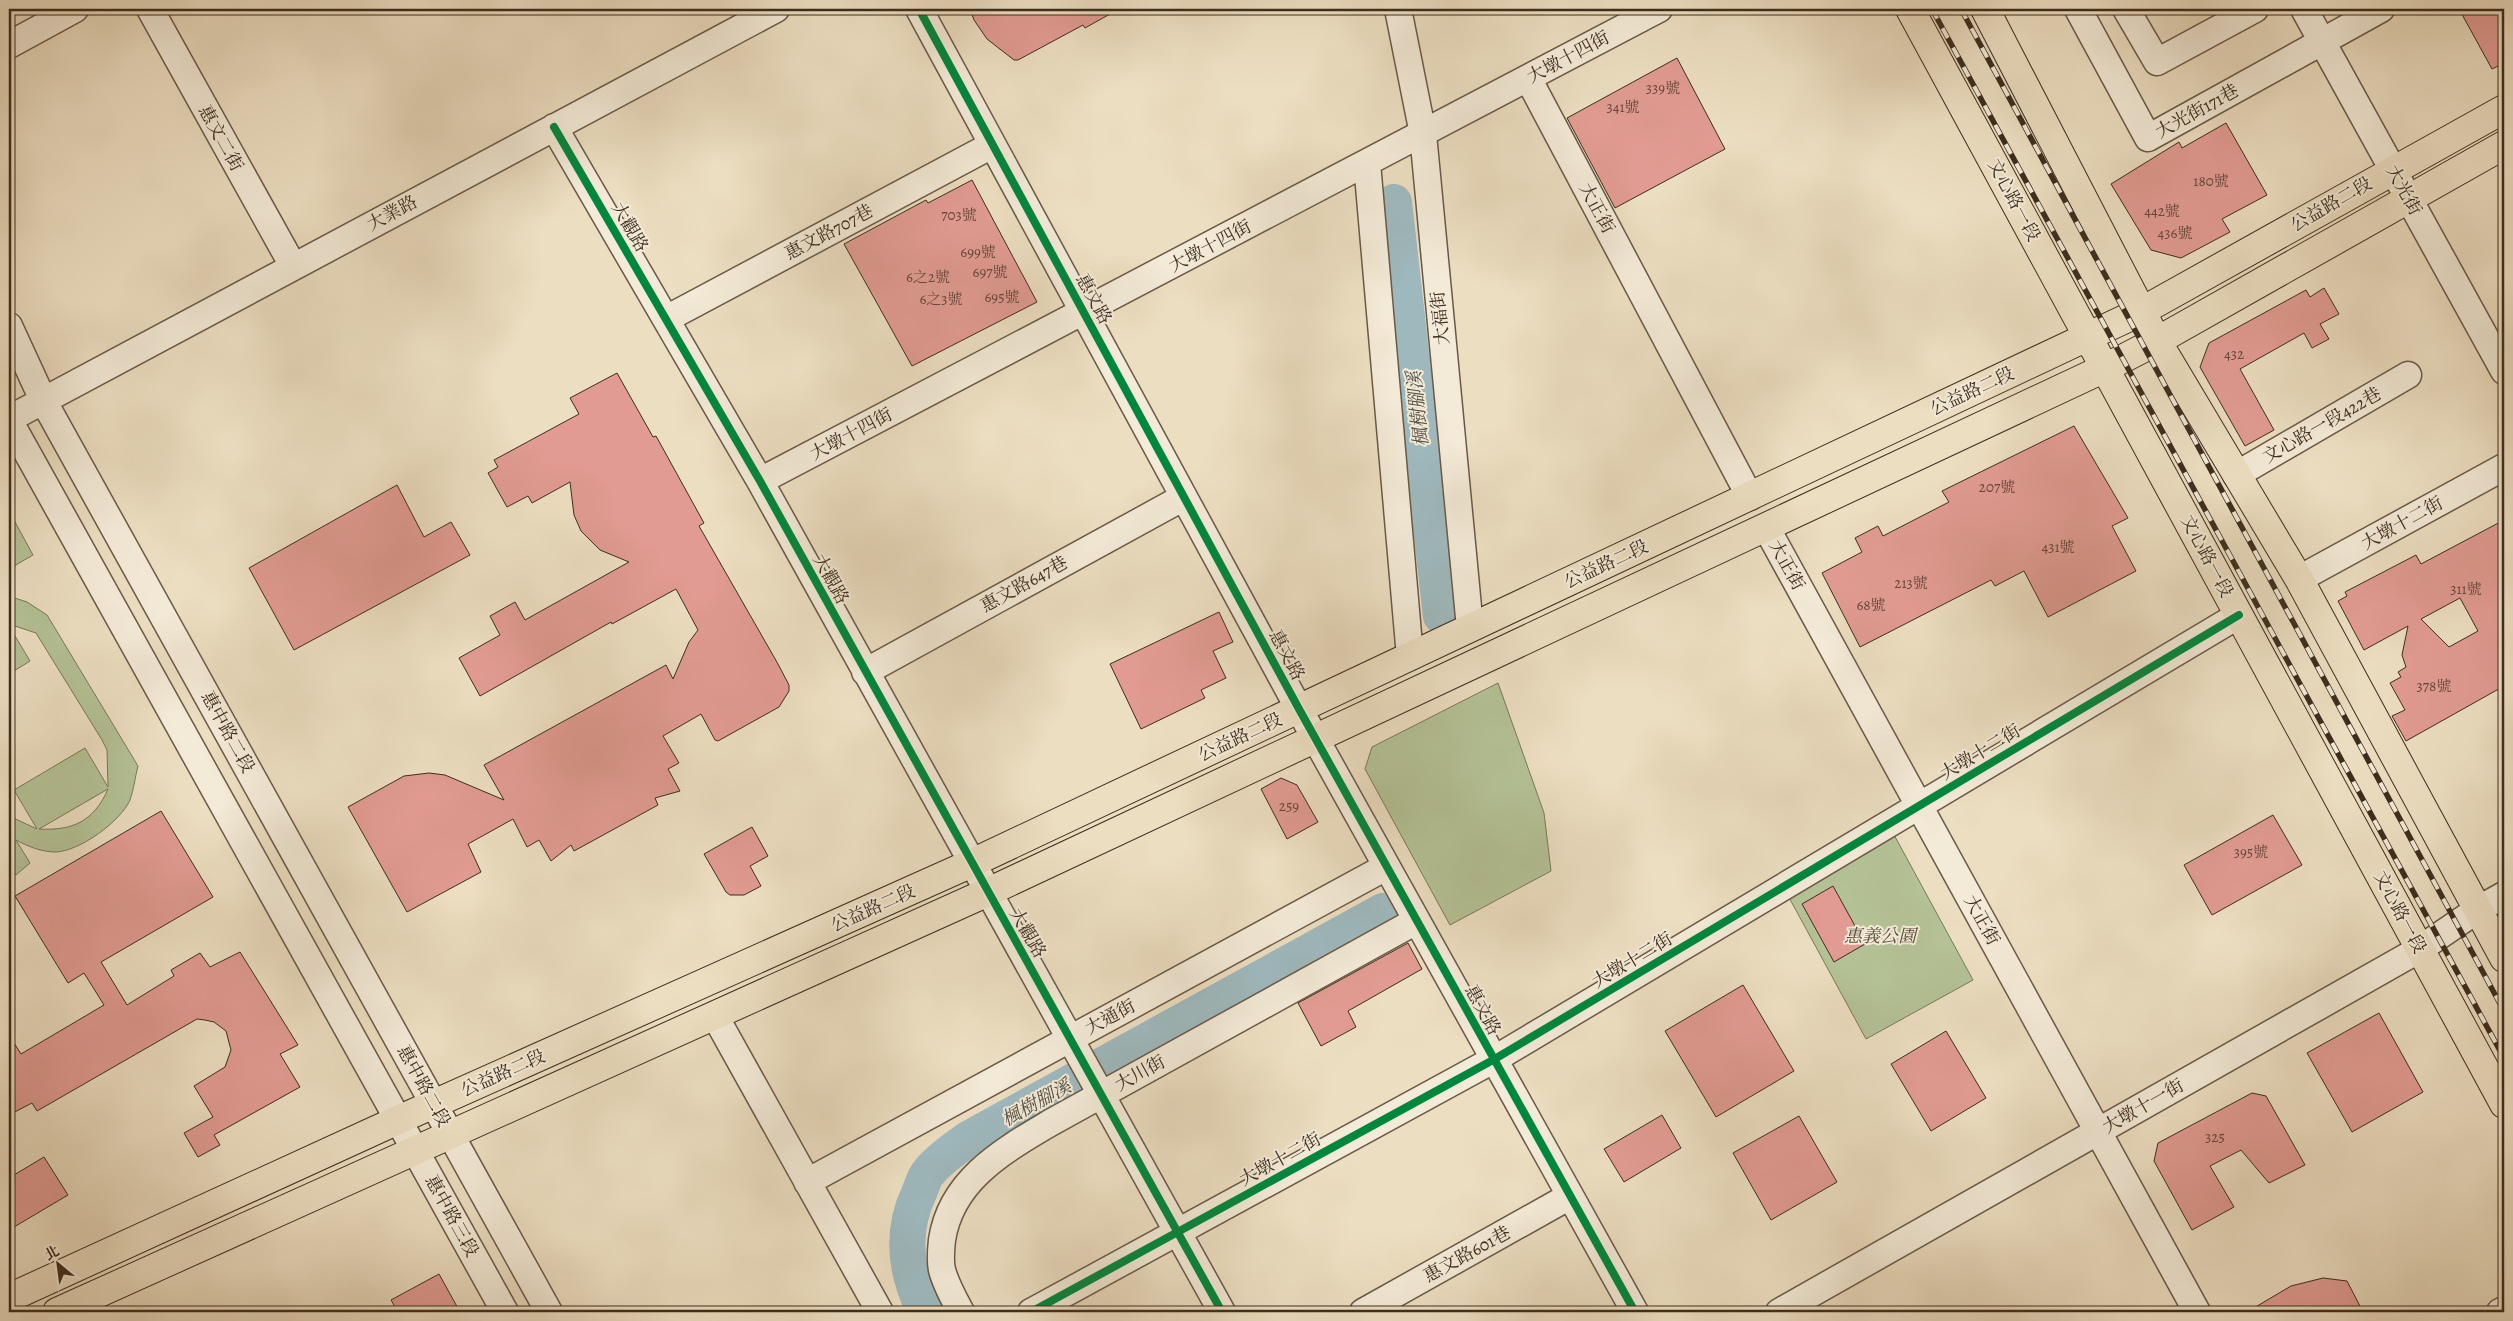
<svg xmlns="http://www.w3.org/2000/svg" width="2513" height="1321" viewBox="0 0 2513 1321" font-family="Alegreya,'Noto Serif TC',serif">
<rect width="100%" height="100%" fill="#ecdec1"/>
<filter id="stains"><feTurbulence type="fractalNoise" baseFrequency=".004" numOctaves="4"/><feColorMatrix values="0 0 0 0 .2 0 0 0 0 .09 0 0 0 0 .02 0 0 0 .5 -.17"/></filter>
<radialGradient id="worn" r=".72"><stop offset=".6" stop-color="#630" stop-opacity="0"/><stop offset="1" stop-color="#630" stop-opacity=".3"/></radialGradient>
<path fill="#b4c296" stroke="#78785a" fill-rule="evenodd" d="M9 511 33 555 9 569Z
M9 596 27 602 47 615 138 766C135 777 134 789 130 800 121 821 80 851 56 852 42 852 29 847 16 840L30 863 16 875 9 863V816L37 829 14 790 85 748 108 787 107 750 102 740 36 633 9 624ZM108 789C94 821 73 831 39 829Z
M9 626 30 661 9 674Z
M1498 683 1544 813 1551 871 1450 925 1365 769 1372 747Z
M1893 833 1973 980 1866 1039 1786 892Z"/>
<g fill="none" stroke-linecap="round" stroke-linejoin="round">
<path stroke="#9eb9be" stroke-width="36" d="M1394 202 1441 616
M925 1312C906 1274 900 1233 919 1193 922 1186 924 1177 929 1172 939 1159 955 1149 968 1139L1383 911"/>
</g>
<path fill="#e19b92" stroke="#3d2d1e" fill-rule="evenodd" d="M970 9H1119L1085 28 1083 25 1018 60H1014L987 39 974 20Z
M2459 9H2504V63L2492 69Z
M1677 58 1725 149 1615 208 1567 118Z
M2226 123 2267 195 2222 219 2230 232 2181 258 2151 250 2111 184 2179 142 2182 148Z
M972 180 1037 302 912 366 844 244 926 200 928 203Z
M2324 288 2339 314 2320 324 2329 339 2312 348 2304 333 2240 369 2274 430 2245 446 2200 367 2209 343 2306 290 2310 297Z
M617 373 653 437 656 436 704 523 699 526 778 664 789 685V691L779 707 718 741 715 740 701 714 663 736 679 763 668 769 680 791 655 798 658 805 574 851 571 845 551 861 539 840 527 847 513 819 468 844 481 872 407 912 348 807 404 776 429 773 445 775 504 800 484 765 666 665 673 679 689 642 698 630 676 589 612 624 611 622 480 696 459 658 500 635 490 616 515 602 525 620 629 562 600 550 581 531 574 515 570 482 532 503 528 496 507 507 488 473 498 467 494 460 579 414 570 398Z
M2074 426 2128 518 2112 526 2136 571 2048 617 2024 571 1995 586 1991 580 1860 647 1822 573 1862 552 1855 538 1878 526 1883 536 1949 502 1942 491Z
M397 485 424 537 451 522 470 555 294 650 249 568Z
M2504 520V686L2406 741 2392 716 2405 710 2390 683 2401 677 2398 672 2406 667 2402 655 2408 626 2364 650 2338 601 2347 596 2345 592 2416 555 2421 564ZM2460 598 2478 631 2449 647 2421 619Z
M1219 612 1233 642 1213 651 1226 678 1201 690 1205 698 1141 729 1110 664Z
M1281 778 1297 785 1318 822 1287 839 1261 789Z
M161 811 213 897 101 962 127 1005 174 976 171 970 200 953 210 967 240 952 298 1045 280 1054 300 1087 214 1135 220 1145 198 1157 184 1133 213 1117 194 1086 225 1067 231 1050 226 1031 214 1022 205 1020 197 1019 37 1111 32 1103 9 1115V1035L21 1054 104 1005 84 973 68 983 15 896Z
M2273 815 2302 865 2212 915 2184 865Z
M752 827 768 856 750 866 761 886 744 895H730L726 892 704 854Z
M1833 886 1865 944 1834 962 1802 904Z
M1408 943 1422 969 1348 1011 1356 1027 1321 1046 1298 1003Z
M1743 985 1794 1071 1716 1117 1665 1031Z
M2379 1013 2423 1092 2352 1132 2307 1053Z
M1946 1031 1986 1098 1931 1131 1891 1064Z
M2252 1093 2266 1096 2305 1165 2269 1183 2241 1150 2210 1166 2234 1207 2192 1230 2154 1161 2158 1143Z
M1662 1115 1681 1148 1624 1182 1604 1149Z
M1799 1116 1837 1182 1771 1220 1733 1153Z
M44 1157 68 1195 9 1230V1178Z
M439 1274 460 1312H398L391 1300Z
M2323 1278 2347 1281 2363 1312H2247L2291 1286Z"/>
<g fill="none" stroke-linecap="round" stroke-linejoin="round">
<defs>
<path id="minor" d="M150 9 293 266
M919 9 1299 709 1635 1312
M1398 9 1423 134 1470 628
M2078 9 2148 138 2381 9
M2126 9 2157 62 2255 9
M2304 9 2504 371
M9 45 75 9
M1528 78 1750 497
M554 127 760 481 1222 1312
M1367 163 1410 657
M666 319 992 145
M9 326 43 400 549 1312
M9 419 776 9
M9 420 505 1312
M2236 475 2408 375
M760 481 1659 9
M1766 527 2197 1312
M2299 579 2504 467
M865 672 1184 497
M715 1016 880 1312
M807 1182 1386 867
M961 1312C954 1299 946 1285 942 1270 940 1261 941 1249 942 1240 951 1180 1003 1151 1050 1123L1416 921
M1031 1312 1493 1060 2239 615
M1363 1312 1570 1196
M1779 1312 2420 949 2477 910 2504 895
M2500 1312 2504 1310"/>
<path id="major" d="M1910 9 2504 1104
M1985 9 2157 341 2299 579 2504 958
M9 1298 398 1120 972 863 2142 311 2504 109
M57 1312 988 892 2105 368 2157 341 2504 145"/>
</defs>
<use href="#minor" stroke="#695947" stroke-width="29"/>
<use href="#major" stroke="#3d2d1e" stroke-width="30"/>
<use href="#minor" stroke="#f3ead7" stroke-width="26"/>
<use href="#major" stroke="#ecdec1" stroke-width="28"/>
<defs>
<path id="rail" d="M1932 9 2504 1058
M1961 9 2504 1011"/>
</defs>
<use href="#rail" stroke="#3d2d1e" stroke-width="5.5"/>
<use href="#rail" stroke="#f3ead7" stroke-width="4" stroke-dasharray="11" stroke-linecap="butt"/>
<defs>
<path id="cycleway" d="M919 9 1299 709 1635 1312
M554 127 760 481 1222 1312
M1031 1312 1493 1060 2239 615"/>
</defs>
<use href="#cycleway" stroke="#f3ead7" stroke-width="11"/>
<use href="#cycleway" stroke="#00873e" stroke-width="8"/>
</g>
<g text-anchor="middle" stroke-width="4" stroke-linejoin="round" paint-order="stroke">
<g font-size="15" fill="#66483b">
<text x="1663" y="93">339號</text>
<text x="1623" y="112">341號</text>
<text x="2211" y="186">180號</text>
<text x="2162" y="216">442號</text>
<text x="959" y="220">703號</text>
<text x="2175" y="238">436號</text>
<text x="978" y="257">699號</text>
<text x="990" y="277">697號</text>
<text x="928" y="282">6之2號</text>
<text x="1002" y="302">695號</text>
<text x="941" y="304">6之3號</text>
<text x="2234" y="359">432</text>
<text x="1997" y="492">207號</text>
<text x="2058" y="552">431號</text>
<text x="1911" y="588">213號</text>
<text x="2466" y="594">311號</text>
<text x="1871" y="610">68號</text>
<text x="2434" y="691">378號</text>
<text x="1289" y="811">259</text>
<text x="2251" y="857">395號</text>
<text x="2215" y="1142">325</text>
</g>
<g font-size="18" fill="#3d2d1e" stroke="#f3ead7">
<text transform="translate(1568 57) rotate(-28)" y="6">大墩十四街</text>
<text transform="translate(2197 111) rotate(-29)" y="6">大光街171巷</text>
<text transform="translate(221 138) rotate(61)" y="6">惠文二街</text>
<text transform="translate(2404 190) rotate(61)" y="6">大光街</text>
<text transform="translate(2014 200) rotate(62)" y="6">文心路一段</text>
<text transform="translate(2331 204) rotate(-30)" y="6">公益路二段</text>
<text transform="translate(1597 208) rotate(62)" y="6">大正街</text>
<text transform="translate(392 213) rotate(-28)" y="6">大業路</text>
<text transform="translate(630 227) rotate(60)" y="6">大觀路</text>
<text transform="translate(829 232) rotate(-28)" y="6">惠文路707巷</text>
<text transform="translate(1210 246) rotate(-28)" y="6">大墩十四街</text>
<text transform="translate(1094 299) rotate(61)" y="6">惠文路</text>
<text transform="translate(1440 318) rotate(-96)" y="6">大福街</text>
<text transform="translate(1972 391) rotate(-25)" y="6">公益路二段</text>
<text transform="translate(2322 425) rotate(-30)" y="6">文心路一段422巷</text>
<text transform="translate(851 434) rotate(-28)" y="6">大墩十四街</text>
<text transform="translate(2402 523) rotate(-29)" y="6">大墩十二街</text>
<text transform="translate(2207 556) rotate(62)" y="6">文心路一段</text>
<text transform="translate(1606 564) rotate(-25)" y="6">公益路二段</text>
<text transform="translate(1787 565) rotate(61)" y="6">大正街</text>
<text transform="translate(831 579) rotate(61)" y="6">大觀路</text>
<text transform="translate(1024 584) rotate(-29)" y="6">惠文路647巷</text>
<text transform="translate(1287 655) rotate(62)" y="6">惠文路</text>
<text transform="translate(228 732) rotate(61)" y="6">惠中路二段</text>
<text transform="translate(1240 737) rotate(-25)" y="6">公益路二段</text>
<text transform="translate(1980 752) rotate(-31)" y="6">大墩十二街</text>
<text transform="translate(873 908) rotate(-24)" y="6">公益路二段</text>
<text transform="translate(2400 912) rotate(62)" y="6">文心路一段</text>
<text transform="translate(1982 920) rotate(61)" y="6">大正街</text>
<text transform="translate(1028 933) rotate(60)" y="6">大觀路</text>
<text transform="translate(1632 960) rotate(-31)" y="6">大墩十二街</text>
<text transform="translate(1483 1010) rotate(61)" y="6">惠文路</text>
<text transform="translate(1110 1017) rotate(-28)" y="6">大通街</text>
<text transform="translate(503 1073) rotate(-24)" y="6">公益路二段</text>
<text transform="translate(1140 1073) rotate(-29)" y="6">大川街</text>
<text transform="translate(424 1086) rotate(61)" y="6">惠中路二段</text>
<text transform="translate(2143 1106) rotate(-30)" y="6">大墩十一街</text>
<text transform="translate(1280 1159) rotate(-29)" y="6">大墩十二街</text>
<text transform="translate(452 1216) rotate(61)" y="6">惠中路三段</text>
<text transform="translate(1467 1254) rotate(-29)" y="6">惠文路601巷</text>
</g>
<g font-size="18" font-style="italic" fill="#554b36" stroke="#f3ead7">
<text x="1880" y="942">惠義公園</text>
</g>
<g font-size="19" font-style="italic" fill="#555046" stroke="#f3ead7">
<text transform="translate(1417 409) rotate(-96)" y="7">楓樹腳溪</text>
<text transform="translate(1036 1102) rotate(-29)" y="7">楓樹腳溪</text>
</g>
</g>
<rect width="2513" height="1321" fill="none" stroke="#ecdec1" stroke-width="30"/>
<rect x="10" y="10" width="2493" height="1301" fill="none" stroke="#3d2d1e" stroke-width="2.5"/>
<rect x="15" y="15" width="2483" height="1291" fill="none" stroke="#3d2d1e"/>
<g transform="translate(58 1264) rotate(331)" stroke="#f3ead7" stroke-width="4" paint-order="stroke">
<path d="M0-4L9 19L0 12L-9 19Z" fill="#3d2d1e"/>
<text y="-8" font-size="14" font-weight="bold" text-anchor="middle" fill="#3d2d1e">北</text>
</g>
<rect width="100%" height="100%" filter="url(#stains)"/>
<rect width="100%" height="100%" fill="url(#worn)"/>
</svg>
